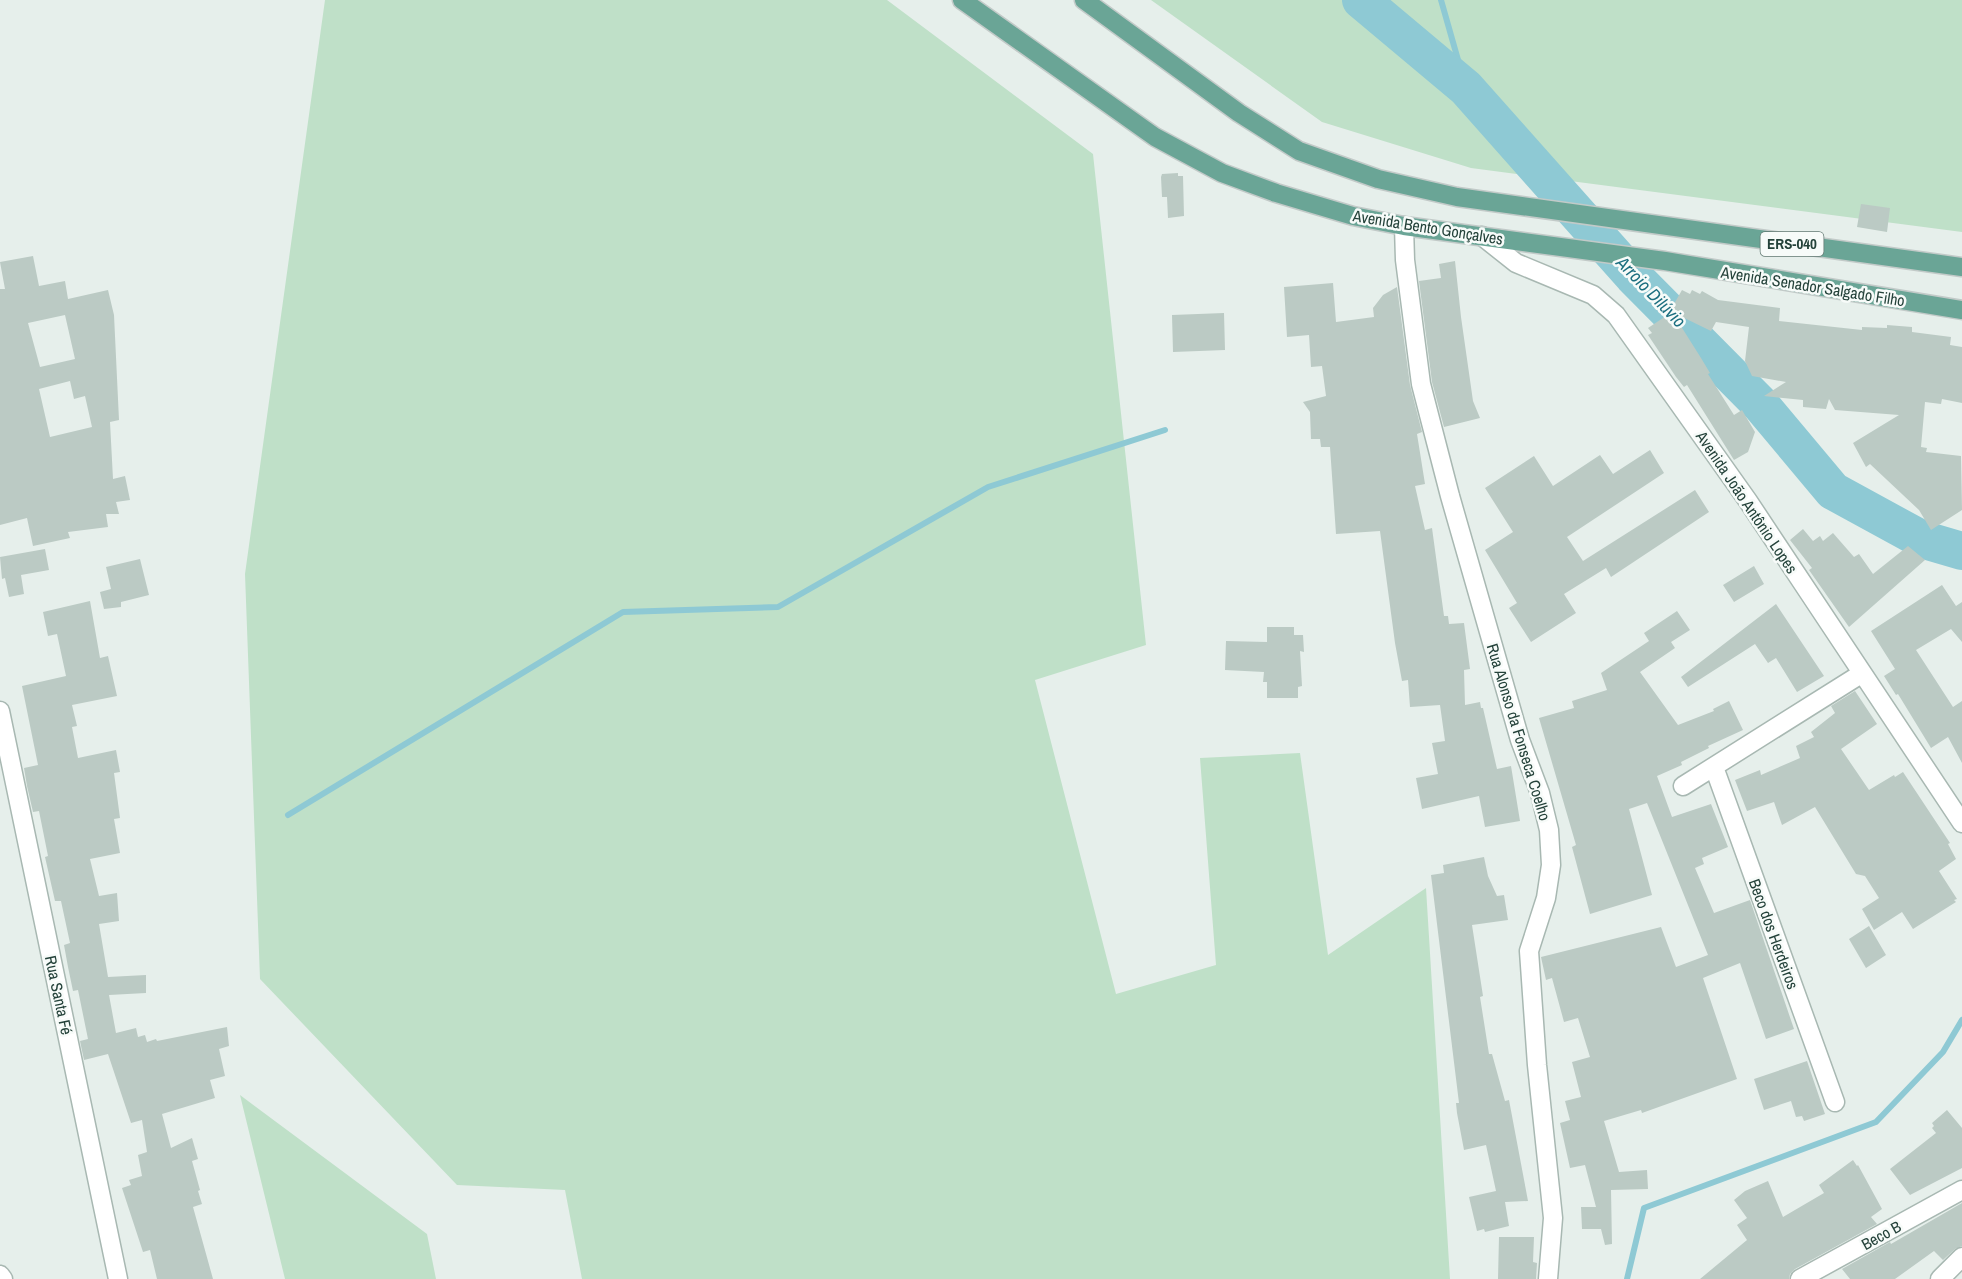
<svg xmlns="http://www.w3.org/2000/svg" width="1962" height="1279" viewBox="0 0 1962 1279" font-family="'Archivo Narrow',sans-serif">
<rect width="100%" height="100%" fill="#e6efeb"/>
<path fill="#bfe0c8" d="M325 0H887L1093 154 1146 645 1035 680 1116 994 1216 965 1200 758 1300 753 1328 955 1426 888 1450 1279H582L565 1190 457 1185 260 979 245 574Z
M1151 0H1962V232L1471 168 1322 122Z
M240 1095 427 1234 436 1279H285Z"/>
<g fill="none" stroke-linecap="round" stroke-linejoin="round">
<path stroke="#8ec9d4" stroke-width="6" d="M1441 0 1466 88
M288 815 623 612 778 607 988 487 1165 430
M1627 1279 1644 1208 1876 1122 1943 1052 1962 1020"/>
<path stroke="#8ec9d4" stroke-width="38" d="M1361 0 1466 88 1633 276 1761 405 1833 491 1921 539 1962 551"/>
</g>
<path fill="#bbcac4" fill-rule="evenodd" d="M1178 173V176H1183L1184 216 1168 218 1167 197H1162L1161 177 1162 174Z
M1861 204 1890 208 1887 232 1857 227Z
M33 256 39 286 65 281 68 299 108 290 114 315 119 420 110 422 113 479 125 476 130 500 116 502 119 514H106L108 527 68 532 70 538 33 546 27 518 0 525V289H5L0 262ZM65 315 75 359 40 367 28 323ZM70 381 74 399 85 396 92 427 50 437 39 389Z
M1455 261 1461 317 1473 401 1480 418 1444 427 1432 382 1419 281 1441 278 1439 264Z
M1333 283 1336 322 1374 317 1373 308 1383 295 1397 287 1410 385 1422 432 1417 434 1425 484 1415 486 1425 530 1432 528 1444 616H1448L1449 624 1464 623 1470 669 1464 670 1465 705 1480 702 1481 708H1483L1497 769 1511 766 1520 821 1485 827 1479 796 1422 809 1416 778 1438 774 1432 743 1445 741 1440 705 1410 707 1408 680 1402 681 1395 643 1380 531 1336 534 1330 447H1321L1320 439H1311L1310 412 1303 402 1326 396 1322 366 1311 367 1309 335 1287 337 1284 287Z
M1682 290 1690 294 1692 290 1700 294 1702 291 1718 300 1780 308 1779 321 1862 330V327L1887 328V325L1912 327V332L1951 337 1950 345 1962 347V403L1942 399 1941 404 1925 402 1921 447 1927 448 1926 452 1961 456 1962 510 1931 530 1919 510 1870 464 1866 467 1853 443 1899 415 1835 410 1829 399 1826 409 1803 407V400L1764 396 1786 382 1752 376 1745 361 1749 327 1716 322 1711 331 1670 311Z
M1672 312 1701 358 1710 373 1708 374 1734 415 1742 410 1755 432 1748 452 1734 460 1687 385 1684 387 1676 377 1648 335 1652 333 1648 328Z
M1224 313 1225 350 1173 352 1172 315Z
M1650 450 1664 473 1567 537 1583 561 1695 490 1709 512 1611 577 1606 568 1564 594 1576 613 1531 642 1509 608 1517 603 1485 550 1513 532 1485 488 1534 456 1553 486 1600 455 1613 474Z
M1803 529 1813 541 1820 536 1823 541 1833 533 1854 557 1859 554 1873 574 1908 546 1925 560 1849 627 1809 570 1812 568 1790 540Z
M45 549 49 570 21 575 24 594 9 597 5 578 2 579 0 557Z
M140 559 149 595 121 602V607L104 609 100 592 111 589 106 567Z
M1754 566 1764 584 1734 602 1723 585Z
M1942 585 1956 606 1962 602V642L1951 629 1916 650 1953 707 1962 701V763L1948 737 1931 748 1898 694 1896 695 1884 676 1895 669 1871 631Z
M90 601 100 658 108 656 117 696 72 705 77 726 72 727 78 758 116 750 120 772 114 773 120 818 114 819 120 853 90 859 99 896 117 893 119 921 99 924 108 977 146 975V993L109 995 116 1033 136 1028 138 1037 145 1035 147 1042 156 1039 157 1041 227 1027 229 1046 219 1049 225 1076 210 1080 215 1098 162 1114 171 1148 192 1138 198 1159 192 1161 200 1190 198 1191 202 1204 193 1207 213 1279H157L150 1250 143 1252 122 1188 131 1185 129 1180 142 1176 138 1155 147 1152 142 1120 131 1123 108 1054 84 1060 80 1041 88 1039 78 990 73 991 68 967 64 945 70 943 61 901H55L45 857 48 856 39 811 33 812 27 786 24 768 38 765 22 686 66 676 57 634 48 636 43 612Z
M1776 604 1824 676 1797 692 1776 658 1768 663 1755 644 1688 687 1681 677Z
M1677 611 1690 630 1671 642 1675 648 1640 672 1678 725 1714 711 1713 709 1729 701 1743 730 1708 746 1709 748 1681 762 1682 765 1657 776 1672 817 1711 804 1728 847 1702 858 1704 864 1695 868 1714 913 1750 900 1794 1029 1766 1039 1740 963 1703 978 1737 1079 1642 1113 1641 1110 1604 1121 1619 1172 1647 1170 1648 1189 1611 1190 1612 1244 1605 1245 1601 1229H1582L1581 1207H1596L1585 1165 1570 1168 1560 1123 1570 1120 1565 1101 1581 1097 1572 1062 1590 1057 1578 1018 1564 1022 1552 978 1546 980 1541 957 1661 927 1676 967 1708 955 1647 803 1629 809 1652 895 1590 914 1572 847 1576 845 1539 718 1574 708 1572 701 1607 690 1601 673 1649 641 1644 633Z
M1267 627H1294V635H1303L1304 652 1300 651 1302 686 1298 687V698H1267V682H1263L1264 672 1225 670 1226 641 1267 642Z
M1855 691 1877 724 1841 749 1869 790 1894 775 1895 777 1903 772 1950 843 1948 844 1956 859 1939 871 1957 899 1954 900 1956 902 1913 929 1902 912 1874 930 1862 909 1879 898 1865 876 1856 874 1815 807 1782 825 1774 802 1747 811 1735 780 1760 770 1761 775 1800 758 1796 746 1814 737 1811 732 1835 713 1831 706Z
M1484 857 1488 876 1497 896 1504 895 1508 920 1472 925 1483 996 1480 997 1489 1054H1492L1505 1101 1509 1100 1528 1201 1505 1202 1509 1226 1485 1232 1484 1229 1477 1231 1469 1197 1496 1191 1486 1145 1464 1150 1457 1113 1456 1103H1459L1431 875 1444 873 1443 865Z
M1869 926 1886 955 1866 968 1849 939Z
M1807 1061 1825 1114 1804 1121 1802 1116 1796 1117 1791 1101 1764 1110 1754 1079Z
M1947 1110 1962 1128V1168L1910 1195 1890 1169 1936 1133 1932 1128 1934 1126 1932 1123Z
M1853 1160 1857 1166 1858 1165 1882 1209 1871 1217 1877 1224 1795 1269 1790 1274 1789 1279H1700L1747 1240 1737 1225 1747 1218 1734 1200 1745 1191 1768 1181 1783 1217 1824 1193 1819 1185Z
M1962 1203V1246L1955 1249 1943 1260 1934 1251 1895 1279H1850L1842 1269 1890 1242 1891 1244Z
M1499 1237H1534L1533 1262 1537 1263 1536 1279H1498Z"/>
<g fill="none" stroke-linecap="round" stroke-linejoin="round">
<defs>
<path id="minor" d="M1404 226 1405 260 1421 384 1450 496 1520 740 1540 793 1549 830 1551 865 1546 898 1529 951 1537 1065 1553 1218 1548 1279
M1482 236 1516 263 1593 295 1616 315 1748 501 1962 823
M0 711 118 1279
M1714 767 1835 1102
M1683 786 1861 674
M0 1275 3 1279
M1800 1279 1962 1190
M1940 1279 1962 1257"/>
<path id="major" d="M962 0 1155 137 1222 173 1276 193 1353 216 1404 226 1665 261 1962 310
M1084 0 1239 113 1299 151 1378 179 1457 197 1962 267"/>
</defs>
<use href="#minor" stroke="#a8b8b2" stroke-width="21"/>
<use href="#major" stroke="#c2cac8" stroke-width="21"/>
<use href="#minor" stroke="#fff" stroke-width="18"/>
<use href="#major" stroke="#6aa596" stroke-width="18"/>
</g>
<g text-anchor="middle" stroke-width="5" stroke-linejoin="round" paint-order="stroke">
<rect fill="#f7fbf9" stroke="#637a73" stroke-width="1.5" x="1760.5" y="232" width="63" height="24" rx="4.5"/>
<g font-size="15" font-weight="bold" fill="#24423a">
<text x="1792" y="249">ERS-040</text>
</g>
<g font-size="16" fill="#24423a" stroke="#f7fbf9">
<text transform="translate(1428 227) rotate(9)" y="6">Avenida Bento Gonçalves</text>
<text transform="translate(1813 286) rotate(9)" y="6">Avenida Senador Salgado Filho</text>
<text transform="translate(1747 502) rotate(56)" y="6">Avenida João Antônio Lopes</text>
<text transform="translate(1519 732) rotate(73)" y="6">Rua Alonso da Fonseca Coelho</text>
<text transform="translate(1774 934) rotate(70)" y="6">Beco dos Herdeiros</text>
<text transform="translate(59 995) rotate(78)" y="6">Rua Santa Fé</text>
<text transform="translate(1881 1235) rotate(-29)" y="6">Beco B</text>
</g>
<g font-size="18" font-style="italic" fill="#1c6f80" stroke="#f7fbf9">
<text transform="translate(1651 292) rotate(46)" y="6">Arroio Dilúvio</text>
</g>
</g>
</svg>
